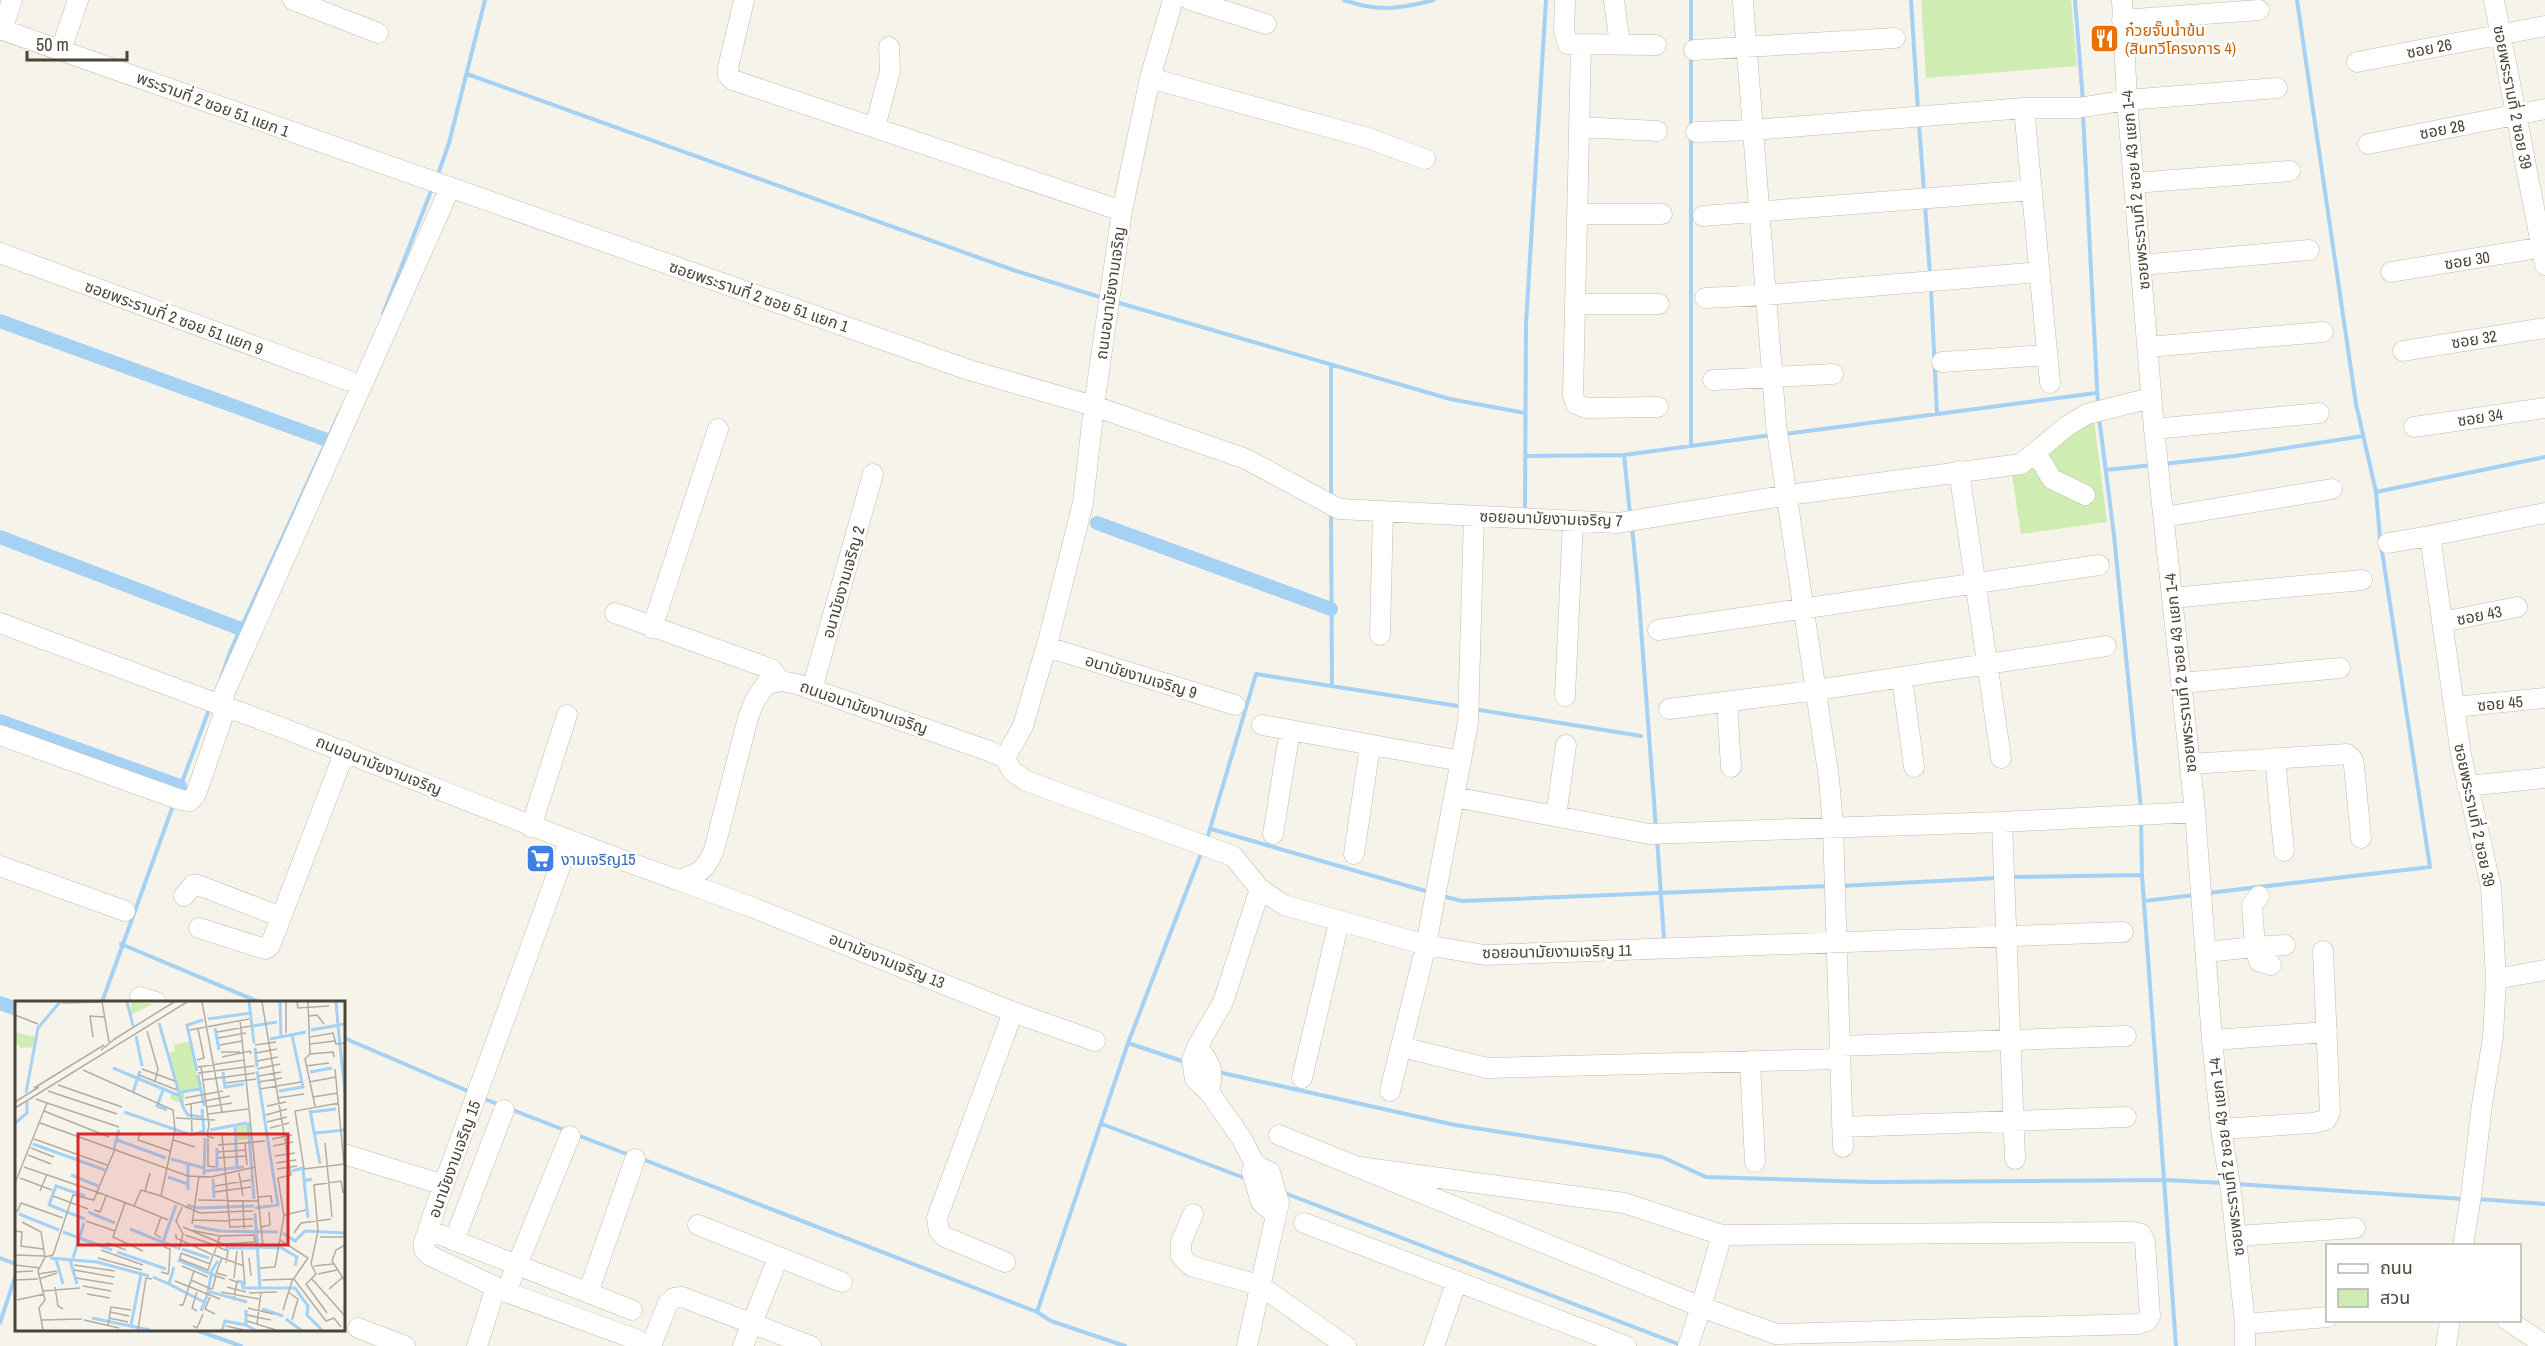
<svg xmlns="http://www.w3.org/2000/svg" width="2545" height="1346" viewBox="0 0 2545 1346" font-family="'Archivo Narrow','Noto Sans Thai',sans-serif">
<rect width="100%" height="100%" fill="#f6f3ea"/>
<path fill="#cfecb2" d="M1921 0H2071L2077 66 1926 78Z
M2094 420 2107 522 2021 534 2010 461Z"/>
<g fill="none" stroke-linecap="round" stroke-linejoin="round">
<path stroke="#a5d1f4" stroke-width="4" d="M1344 0C1378 12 1399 9 1434 0
M1691 0V46
M1911 0 1918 111
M2075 0 2083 101
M1691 54V127
M467 74 1016 271 1103 298
M2083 114 2098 406
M1919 124 1924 191
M1691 135V446
M437 177 449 143 485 0
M1925 205 1930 275
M1931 289 1937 414
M1116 302 1450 399 1525 413
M383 314 433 186
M1331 365V496
M2099 417 2114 535 2141 809
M1785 434 2096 393
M1624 455 1630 514
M1525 456 1624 455 1772 435
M2163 464 2235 456 2363 436
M2106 470 2153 465
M2376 492 2545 457
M1525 507 1526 323 1546 0
M1331 513 1332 686
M1632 527 1638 588 1656 828
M221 678 231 650 339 414
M1474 709 1641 736
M178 793 210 707
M2141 820 2142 875 2176 1346
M1211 829 1429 892
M1657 838 1664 939
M1207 839 1256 674 1464 707
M2011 877 2142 875
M1840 886 1997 878
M2208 893 2430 867 2380 538 2376 492 2356 404 2297 0
M1442 896 1462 901 1830 886
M2144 901 2195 895
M121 944 259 1002
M102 1002 174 803
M344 1038 470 1092
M1128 1043 1185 1062
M1218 1072 1455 1125 1662 1157 1706 1177 1871 1182 2165 1180 2224 1183
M482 1098 500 1105
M510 1109 567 1131
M1102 1124 1247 1179
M577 1135 632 1156
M642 1159 1037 1312
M2237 1184 2463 1199
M1282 1192 1681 1345
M2477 1199 2545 1204
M0 1258 16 1264
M0 1323 16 1274
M196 1330 241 1346
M1125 1346 1051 1321 1037 1312 1128 1043 1202 851"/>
<path stroke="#a5d1f4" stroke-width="14" d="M0 321 327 440
M1097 523 1331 609
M0 537 241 629
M0 721 180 786
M0 1003 16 1009"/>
<defs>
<path id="minor" d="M293 0 378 33
M744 0 728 68V75L733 80 1122 211
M1190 0 1266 24
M1565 0 1564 31 1568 44 1656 45
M1614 0 1620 45
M2122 0 2127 100 2154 429 2195 812 2212 1040 2221 1129 2231 1191 2245 1324V1346
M2494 0 2545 265
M1743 2 1776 424 1829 779 1833 827 1843 1147
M2122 20 2259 10
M0 29 969 370 1094 406 1246 459 1339 509 1618 523 1788 495 2021 464 2067 426 2087 414 2151 398
M2 30 12 0
M1581 45 1573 395 1576 404 1586 408 1658 407
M61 50 78 0
M1694 50 1895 38
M2357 62 2545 26
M1150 78 1368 138 1425 159
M875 127 890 71 889 47
M1579 127 1657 131
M1696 132 1753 130 2024 108
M2368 144 2545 109
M2134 183 2290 171
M1578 214H1662
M1703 216 2032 190
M0 253 347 380
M2141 265 2309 250
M2391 272 2545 247
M1705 298 1766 295 2040 272
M1576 304H1659
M2147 347 2323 332
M2403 351 2545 328
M1942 362 2047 355
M1713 380 1833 374
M2050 383 2024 108H2078L2127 100 2277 88
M2414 427 2545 408
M2154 429 2319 413
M2036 453 2052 479 2085 495
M1959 471 2001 758
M2164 517 2332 489
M2388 543 2430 536
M2172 598 2362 580
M615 613 760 665 771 669 781 681
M2442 622 2517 607
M0 623 218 704 227 712
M652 628 718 429
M1658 630 2099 565
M1380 635 1383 511
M1047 647 1235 705
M1902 678 1914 767
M2182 683 2340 668
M812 689 873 474
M1565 696 1573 521
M1727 702 1731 767
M2454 707 2545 698
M1669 709 1817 690 2106 646
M227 712 223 696 450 188
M1262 725 1461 761
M0 735 181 800 190 801 196 794 223 716 227 712 235 710C383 765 528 828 678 880 699 874 705 871 714 850L748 718 754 702 766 684 781 681 797 684 989 751 1005 758 1023 726 1048 641 1083 503 1094 406 1122 211 1150 78 1173 0
M1005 758 1012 771 1026 781 1233 856 1260 889 1284 905 1426 945 1485 955 2123 932
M2275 758 2284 851
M2190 764 2347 754 2353 760 2354 766 2361 838
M2467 786 2545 778
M1454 797 1649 834 2002 822 2195 812
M1556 816 1566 745
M2002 822 2015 1159
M531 827 567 715
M1273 834 1290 730
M569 842 437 1203 424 1242V1249L429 1255 506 1292 635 1339 645 1346
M1354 854 1370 746
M0 866 125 911
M678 880 754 908 1013 1012 1095 1041
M184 896 193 885H198L281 917
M199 928 265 949 270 946 345 751
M2206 952 2255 947 2252 905 2259 896
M2271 965 2259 961 2255 947 2285 945
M2496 979 2545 970
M140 997 156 1002
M2212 1040 2327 1032
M1840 1046 2126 1036
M1197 1047C1212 1064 1214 1070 1209 1092
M1402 1047 1487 1068 1840 1059
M1750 1061 1755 1162
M1302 1078 1339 922
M1390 1091 1426 945 1468 723 1474 516
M1842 1127 2126 1117
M2221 1129 2313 1123 2326 1120 2330 1112 2323 951
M1279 1135 1701 1307 1688 1346
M344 1154 444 1185
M1255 1165 1270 1172 1279 1203 1276 1215
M1359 1167 1624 1203 1722 1235 1701 1307 1776 1334 2138 1324 2147 1321 2150 1316 2145 1242 2141 1234 2133 1232 1722 1235
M1193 1214 1181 1242V1256L1191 1266 1259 1285 1346 1346
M1304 1223 1626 1346
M698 1225 842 1282
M428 1230 632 1310
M2236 1236 2355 1228
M454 1241 504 1110
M2463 1246 2471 1196 2482 1105 2493 1037 2496 979 2491 887 2461 755 2430 536 2545 513
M1005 1262 945 1237 939 1231 937 1218 1013 1012
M506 1292 570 1136
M588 1293 635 1159
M2507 1320 2545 1345
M2245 1324 2328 1317
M358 1328 405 1346
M477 1346 496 1287
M651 1346 668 1303 674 1298 682 1297 811 1346
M743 1346 778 1258
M1247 1346 1276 1215 1261 1202 1252 1172 1255 1165 1242 1139 1209 1092 1195 1079 1192 1060 1197 1047 1223 1002 1260 889
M1434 1346 1457 1281
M2446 1346 2450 1320"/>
</defs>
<use href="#minor" stroke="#c2bbac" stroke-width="21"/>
<use href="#minor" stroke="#fff" stroke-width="20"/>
</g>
<defs>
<symbol id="restaurant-square" viewBox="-11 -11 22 22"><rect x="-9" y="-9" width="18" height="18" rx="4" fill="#e8710a" stroke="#fff"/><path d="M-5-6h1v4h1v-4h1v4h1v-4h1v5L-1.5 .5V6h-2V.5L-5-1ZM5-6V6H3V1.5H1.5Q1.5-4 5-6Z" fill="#fff"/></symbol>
<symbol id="supermarket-square" viewBox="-11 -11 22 22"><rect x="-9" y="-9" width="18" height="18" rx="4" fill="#3f7fe0" stroke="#fff"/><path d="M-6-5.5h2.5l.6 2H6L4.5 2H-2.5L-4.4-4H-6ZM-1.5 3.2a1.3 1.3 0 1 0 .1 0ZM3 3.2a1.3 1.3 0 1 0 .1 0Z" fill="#fff"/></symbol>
</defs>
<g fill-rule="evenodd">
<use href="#restaurant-square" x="2088" y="22" width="33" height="33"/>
<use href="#supermarket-square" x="524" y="842" width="33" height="33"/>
</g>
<g text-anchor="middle" stroke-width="5" stroke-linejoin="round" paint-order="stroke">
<g font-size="16" fill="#c56008" stroke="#fff" text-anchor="start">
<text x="2125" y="36">ก๋วยจั๊บน้ำข้น<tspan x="2125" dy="18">(สินทวีโครงการ 4)</tspan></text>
</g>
<g font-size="16" fill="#4b4438" stroke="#fff">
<text transform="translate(2429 48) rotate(-11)" y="6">ซอย 26</text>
<text transform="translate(2513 97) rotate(79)" y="6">ซอยพระรามที่ 2 ซอย 39</text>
<text transform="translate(213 104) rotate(20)" y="6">พระรามที่ 2 ซอย 51 แยก 1</text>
<text transform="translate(2442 129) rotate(-11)" y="6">ซอย 28</text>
<text transform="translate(2135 190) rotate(-95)" y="6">ซอยพระรามที่ 2 ซอย 43 แยก 1-4</text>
<text transform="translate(2467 260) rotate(-9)" y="6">ซอย 30</text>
<text transform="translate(1110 293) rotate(-82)" y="6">ถนนอนามัยงามเจริญ</text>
<text transform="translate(759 296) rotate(19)" y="6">ซอยพระรามที่ 2 ซอย 51 แยก 1</text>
<text transform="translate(174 317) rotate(20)" y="6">ซอยพระรามที่ 2 ซอย 51 แยก 9</text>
<text transform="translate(2474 339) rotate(-9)" y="6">ซอย 32</text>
<text transform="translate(2480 417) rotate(-8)" y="6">ซอย 34</text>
<text transform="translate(1551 518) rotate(2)" y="6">ซอยอนามัยงามเจริญ 7</text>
<text transform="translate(843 582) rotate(-74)" y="6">อนามัยงามเจริญ 2</text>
<text transform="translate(2479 615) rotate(-11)" y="6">ซอย 43</text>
<text transform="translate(2180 673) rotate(-96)" y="6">ซอยพระรามที่ 2 ซอย 43 แยก 1-4</text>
<text transform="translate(1141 676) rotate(17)" y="6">อนามัยงามเจริญ 9</text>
<text transform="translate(2500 703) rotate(-5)" y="6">ซอย 45</text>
<text transform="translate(864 707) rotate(19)" y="6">ถนนอนามัยงามเจริญ</text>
<text transform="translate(379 765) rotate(22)" y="6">ถนนอนามัยงามเจริญ</text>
<text transform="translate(2475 815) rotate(78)" y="6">ซอยพระรามที่ 2 ซอย 39</text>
<text transform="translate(1557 951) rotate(-1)" y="6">ซอยอนามัยงามเจริญ 11</text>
<text transform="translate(887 960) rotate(22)" y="6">อนามัยงามเจริญ 13</text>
<text transform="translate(2226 1157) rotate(-97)" y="6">ซอยพระรามที่ 2 ซอย 43 แยก 1-4</text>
<text transform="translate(454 1159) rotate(-70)" y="6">อนามัยงามเจริญ 15</text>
</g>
<g font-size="16" fill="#366cbe" stroke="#fff" text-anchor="start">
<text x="561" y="865">งามเจริญ15</text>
</g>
</g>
<g transform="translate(15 1001)">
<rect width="330" height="330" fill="#f6f3ea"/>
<path d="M111 1 115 7 117 1 138 3 115 14ZM0 31 20 36 18 46 6 47 1 42ZM175 40 185 87 169 90V103L155 98 157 91 165 94V90L153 52 160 50 159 44ZM234 121V138L222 139 221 125Z" fill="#cfecb2"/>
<path fill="none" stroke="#a5d1f4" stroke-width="3" d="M112 1 118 25M234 1 239 42M265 1 266 36M321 1 323 24M193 18 236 12M144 22 168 106 173 114 187 116M237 25 262 21M323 25 330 91M200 27 204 49M296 29 330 23M121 35 127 65M255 38 291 31M240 47 242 66M98 67 165 95M182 70 172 24 188 19M208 71 210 86 229 83M295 71 317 67M183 74 189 105M148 89 142 105 152 109M264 90 288 86 277 34M118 91 125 70M166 91 185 88M11 92 23 27 45 1M187 108 189 131M295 109 305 163M109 111 176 134 190 130M296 111 321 108M233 121 239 198M0 122 12 112V100M220 126 222 166M195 129 231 122M300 132 330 129M102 139 151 157M18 143 90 169M202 147V169M99 148 104 129M156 158 189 167M173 164V189M189 170 229 166M277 170 288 167 289 180 297 178M56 174 83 185M189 174 190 137M153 176 173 183M198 178 199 197M289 180 293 217M161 204 148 241 163 247M172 204 183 207 239 205M240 207 263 204 242 70M73 211 100 222M240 212 245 287M4 213 44 229M70 218 34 204 41 185 70 195M179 225 204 230 263 231M115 228 147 241M48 231 97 249M268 232 280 240 290 230 330 232M243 246 267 247 282 256 280 265M210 247H242M167 248 194 257M102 251 151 268M35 257 82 261 134 275M58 257 69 222M41 258 48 283M55 259 62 283M163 259 201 275M138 276 154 283 159 266M222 280 227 281 228 287H280L293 305 292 314 307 329M154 283 189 301M192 290 232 301M193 291 197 269 203 260M247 308 268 315M231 309V324L240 329M186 310 193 292M77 317 135 329M271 318 286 329M116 324 126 273M207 329 210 320 231 324"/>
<path fill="none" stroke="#b2ada3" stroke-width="1.5" d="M87 1 94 41M187 1 207 111M271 1V32M282 1 283 7 314 5M293 1 295 53 290 58 300 105M47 2 86 1M0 14 23 23M294 15 302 14 309 23M225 19 248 245M175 29 234 18M132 30 143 68 140 80M202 31 236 25M78 36 75 15 90 16M295 36 318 32 321 43 330 42M203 37 231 32M98 39 159 1M295 43 320 40M205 44 227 40M240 44 261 41M86 49 101 37M206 51H225M241 52 262 48M295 53 318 51 319 56M207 56 235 50 236 53M182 59 189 57 183 28M242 60 263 56M186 65 194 124 192 135 199 137M291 65 314 62M183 66 229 59M127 68 160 80M242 68 265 63M320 68 329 163M183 72 239 65M124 74 162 89M244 75 266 71M188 79 240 72M244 81 267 77M294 81 321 76M211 82 241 78M43 84 107 106M19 87 89 44M245 88 286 81M33 90 102 113M298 96 323 92M170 97 208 90M262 97 289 93M0 101 24 86M32 102 104 126M176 102 177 131M324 102 280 110 289 168 330 163M170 104 215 95M252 105 271 101M192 106 217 102M0 107 172 1M29 110 94 136M193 113 233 108M251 114 272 108M161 117 200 119M252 121 272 116M25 122 173 175 196 176 240 166M255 127 274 122M125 131 123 139 155 150M207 133 215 227M193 137V165L200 166M19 138 92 164M257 138 277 134M158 139 180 146M310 142 317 216M203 144 230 142M258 145 278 141M16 147 39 156M203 151 230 149M13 154 36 163M260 155 280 152M203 157 231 155M261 162 281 159M232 164 230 142 250 140M9 166 82 191 100 148M262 168 282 165M224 172 228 195M5 177 37 189M0 182 32 102 21 98M200 185 236 179M25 190 32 173M130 190 135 172M200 191 236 186M38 195 73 208M146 195 185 212 238 210M243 196 256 195 257 202M183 199 244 200M228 201 229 228M110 202 98 236 128 250M119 205 153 219M79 209 85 211 91 195M2 211 6 202 48 217M269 214 291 209M178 219 215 220M214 219 238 218M71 220 100 230M7 221 26 231 30 256M177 223 184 175M168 226 203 241 199 253M215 226 238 225M246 226 255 224 254 211M175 229 205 235 203 241 209 243 240 241 239 234 205 235M0 230 7 231 6 245 28 248M279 232 286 222 316 218M161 233V237L198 254M170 234 199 244M305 236H330M146 237 140 233 146 216M265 239 293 257 277 280 268 309M92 242 111 249M330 244 321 249 317 260 330 280M203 246 213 250 211 262M86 249 128 264M164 249 168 233 161 220 167 206M227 249 230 284M166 252 165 258 193 269 198 254M166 252 195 263M0 254 29 255M199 254 229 265M83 257 127 269M207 257 201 272 212 275M234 257 236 275M0 264 25 267M59 264 100 270M167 265 193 276M299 265 318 263M245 267 260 266 269 215 263 177 276 174 247 1M59 269 99 276M0 271 18 270M146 271 153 273 154 268 155 248 149 246M23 273 42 270M303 273 322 269M61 277 98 283M219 277 222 250M24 278 42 272M214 278 222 281 219 296M297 278 330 315M0 279 23 278M176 279 196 288M247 279 279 278 311 320 319 317 326 326M160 280 205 298M68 285 96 290M40 286 43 305 48 308M212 286 231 291M314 288 328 276M197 289 201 275 210 278M28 290 65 287M206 291 244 298M273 291 283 298 277 319M234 292 262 291M72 293 95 297M195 296 190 308 200 313M2 299 29 293M164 304H168L179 270M233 307 258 313M182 310 177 307 182 291M95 311 114 315M312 312 291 283 301 273 296 263 303 230 299 184 326 180 328 192M232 314 256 319M94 317 113 321M27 319 67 318M69 319 104 327M232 320 261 329M242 323 246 291M93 324 96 306 116 309M178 325 182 327 188 313M211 325 229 329M28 329 24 307 30 299 23 270 30 256 38 254 58 194 79 199 82 191 119 205 126 189 146 195 160 129 158 109 68 69M123 329 131 277 137 278"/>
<path fill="#d62828" fill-opacity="0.15" stroke="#d62828" stroke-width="3" d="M63 133H273V244H63Z"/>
<rect width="330" height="330" fill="none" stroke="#4b4438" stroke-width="3"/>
</g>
<rect x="2326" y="1244" width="195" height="78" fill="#ffffff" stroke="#b7b4af" stroke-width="1.5"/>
<rect x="2338" y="1264" width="30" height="9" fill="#ffffff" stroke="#b7b4af" stroke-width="1.5"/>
<text x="2380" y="1274" font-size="18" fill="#4b4438">ถนน</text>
<rect x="2338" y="1289" width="30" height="18" fill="#cfecb2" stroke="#b7b4af" stroke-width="1.5"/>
<text x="2380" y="1304" font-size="18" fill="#4b4438">สวน</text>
<path d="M27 51v9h100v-9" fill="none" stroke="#4b4438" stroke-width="3"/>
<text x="36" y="51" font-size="18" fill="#4b4438" stroke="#ffffff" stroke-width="4.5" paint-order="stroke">50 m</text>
</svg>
